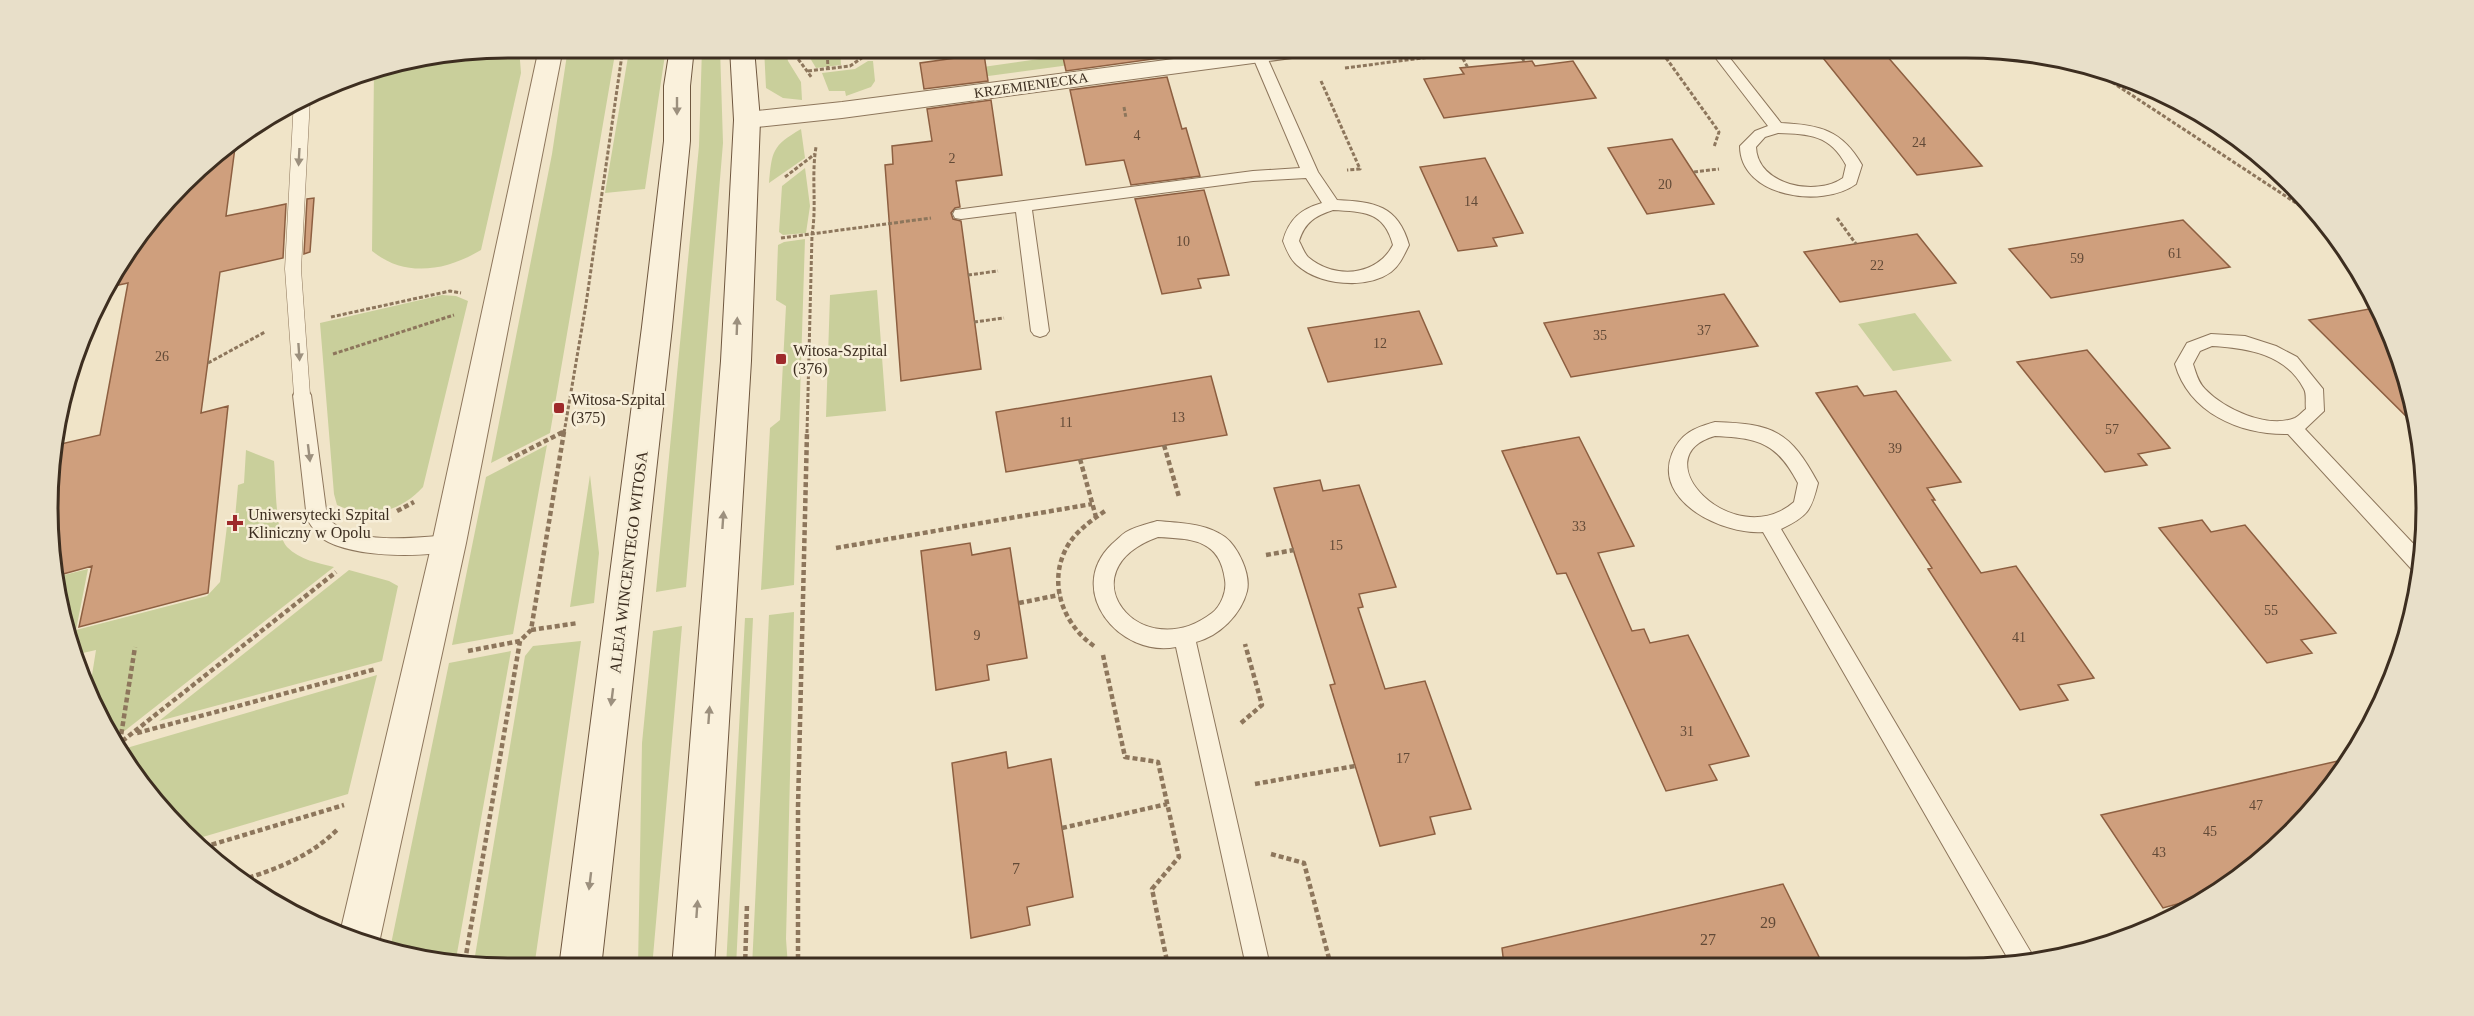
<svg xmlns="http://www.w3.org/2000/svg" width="2474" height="1016" viewBox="0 0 2474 1016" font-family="'Times New Roman',serif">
<rect width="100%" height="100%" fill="#f0e4c8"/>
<path fill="#c9cf9b" d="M508 48H519L521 73 481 250C446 271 405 278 372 251L374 70Z
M568 48H616L550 433 491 463 552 154Z
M666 48 645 189 605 193 629 51Z
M702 48H720L723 143 686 587 656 592 699 146Z
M764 48H785L788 61 801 82 802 100 783 98 766 88Z
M804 48H840L841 65 816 68Z
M1117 48H1195L981 77 983 67Z
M868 61H873L875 81 871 87 846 96 845 91H829L822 73 855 69Z
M801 129 805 158 769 183C772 151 772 146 801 129Z
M805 168 810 206 806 233 783 235 779 232 782 186Z
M805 239 794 585 761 590 770 428 780 420 786 306 776 300 778 245 784 242Z
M877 290 886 411 826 417 830 295Z
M442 295 456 296 468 301 423 487C401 512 367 520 337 505L334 494 320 323Z
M1915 313 1952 361 1893 371 1858 324Z
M547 445 513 634 452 645 486 477Z
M246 450 274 461C276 480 275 535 287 547 300 560 318 563 334 567L113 740 89 694 96 650 74 655 57 598 56 577 88 569 76 630 207 596 220 582 227 526 235 518 238 485 244 483Z
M590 475 599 553 594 603 570 607Z
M349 570 389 581 398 586 382 661 159 721Z
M794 612 786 939 788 967H752L769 615Z
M745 618H753L736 967H726Z
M682 626 652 968H638L642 743 653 631Z
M581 641 534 968H508L474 962 525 656 533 646Z
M511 651 456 959 390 949 449 663Z
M377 675 348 794 196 839 125 763 120 754 130 747Z"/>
<path fill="#cf9f7d" stroke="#8d5f41" stroke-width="1.5" d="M1061 48H1158L1161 58 1066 71Z
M1815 48H1880L1982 166 1917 175Z
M984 54 988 81 924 89 920 63Z
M1532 61 1535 66 1573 61 1596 98 1444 118 1424 79 1464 74 1460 68Z
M1167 77 1182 129 1186 128 1200 176 1131 185 1124 160 1086 165 1070 90Z
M991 100 1002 175 956 181 960 207 955 208 951 213 953 219 961 221 981 369 901 381 885 165 893 164 892 146 932 141 927 109Z
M1672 139 1714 204 1647 214 1608 148Z
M236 140 226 216 286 204 283 258 220 272 201 413 228 406 208 593 79 627 92 566 56 576 52 446 100 435 128 283 105 288 109 278 205 162Z
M1485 158 1523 233 1493 238 1497 246 1458 251 1420 167Z
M1204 190 1229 275 1198 279 1201 288 1162 294 1135 199Z
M314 198 310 252 304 254 307 199Z
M2183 220 2230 267 2051 298 2009 249Z
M1917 234 1956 283 1840 302 1804 252Z
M1724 294 1758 346 1571 377 1544 323Z
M2380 307 2410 389 2416 426 2309 320Z
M1419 311 1442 364 1328 382 1308 328Z
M2087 350 2170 448 2138 454 2147 465 2105 472 2017 362Z
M1211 376 1227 435 1006 472 996 412Z
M1857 386 1864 396 1896 391 1961 482 1927 488 1935 500H1932L1981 573 2016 566 2094 678 2058 685 2068 700 2020 710 1928 569 1932 568 1816 393Z
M1579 437 1634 546 1598 553 1632 631 1644 629 1650 643 1688 635 1749 756 1709 765 1717 780 1666 791 1566 573 1557 574 1502 451Z
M1320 480 1323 491 1359 485 1396 587 1359 594 1363 607 1358 608 1385 689 1425 681 1471 809 1430 817 1435 834 1380 846 1330 685 1335 684 1274 488Z
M2202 520 2211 532 2245 525 2336 633 2301 640 2312 653 2267 663 2159 528Z
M970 543 972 555 1010 548 1027 658 987 665 989 680 936 690 921 551Z
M1006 752 1008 768 1051 759 1073 897 1027 907 1030 925 971 938 952 763Z
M2351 758 2269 854 2206 896 2163 908 2101 815Z
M1783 884 1823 965H1504L1502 948Z"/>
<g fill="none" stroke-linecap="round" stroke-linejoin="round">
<defs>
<path id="lane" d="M1708 48H1722L1781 123C1820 125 1842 130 1862 165L1856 184C1822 209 1740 197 1740 146L1755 131 1768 126ZM1778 133C1810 134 1830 135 1846 165L1843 178C1816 197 1757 185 1756 147L1765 137Z
M1259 51 1266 55 1318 172 1337 200C1374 202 1398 205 1409 245 1404 255 1400 265 1391 272 1366 290 1319 285 1297 265 1290 259 1286 249 1283 241 1289 219 1301 209 1322 203L1306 178 1253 181 1032 210 1049 331 1046 335 1040 337 1034 335 1031 331 1016 212 961 219 955 218 953 214 955 210 1253 171 1300 168 1252 55ZM1333 210C1364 212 1384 211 1393 245 1377 276 1335 280 1308 257 1304 253 1302 246 1299 241 1305 222 1315 216 1333 210Z
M2211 334 2245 336 2276 346 2297 357 2323 389 2324 411 2305 429 2423 554 2420 575 2415 573 2288 434C2240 435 2189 413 2175 364L2187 343ZM2212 346C2247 348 2286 354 2304 389 2307 394 2305 403 2306 409 2303 411 2299 416 2295 418 2267 429 2224 409 2205 389 2198 382 2196 373 2193 364L2200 351Z
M302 388 308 390 311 395 327 517C350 546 415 538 449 535L456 537 459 543 456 549C425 559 343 558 318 535 314 530 310 524 307 519L293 395 296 390Z
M1715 422C1774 424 1790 431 1818 483 1811 511 1808 516 1781 529L2036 961 2011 964 1763 532C1724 535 1653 502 1672 454 1681 433 1694 428 1715 422ZM1715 436C1759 438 1777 443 1798 483L1794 502C1734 554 1640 457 1715 436Z
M1157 521C1179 523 1206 523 1225 537 1238 547 1251 574 1247 591 1241 615 1219 636 1196 642L1270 966H1246L1176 647C1119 658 1064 590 1112 544 1117 540 1121 535 1126 532 1135 527 1147 524 1157 521ZM1158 537C1192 539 1220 539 1225 580 1227 591 1221 606 1212 613 1140 668 1063 571 1158 537Z"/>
<path id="street" d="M539 48H563L466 543 379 943 377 946 360 944 340 933 432 543Z
M1258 48H1326L1323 53 1314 55 842 118 747 128 738 126 734 120 738 114 747 112 842 102Z"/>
<path id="secondary" d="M670 48H694L690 86V141L672 327 601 968H559L642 327 664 141V86Z
M730 48H754L760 120 751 361 714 967 672 968 721 361 734 120Z"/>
</defs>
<use href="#lane" stroke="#8d765c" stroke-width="2"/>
<use href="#street" stroke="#8d765c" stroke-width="2"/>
<use href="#secondary" stroke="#6f573f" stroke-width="2"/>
<path stroke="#8d765c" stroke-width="3" stroke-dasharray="4 2" stroke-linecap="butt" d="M794 48 796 56 812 78
M827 48 828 69
M1516 48 1524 61
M1659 48 1719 132 1714 147
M1460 53 1468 68
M1345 68 1499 48
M2092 69 2325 222
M808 71 850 66 869 53 890 50
M1321 81 1360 169 1347 170
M1124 107 1126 118
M1694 172 1719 169
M785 177 815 154
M1837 218 1856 244
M781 238 931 218
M968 275 998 271
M331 317 450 291 461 293
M974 322 1004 318
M333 354 454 315
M208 363 265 332
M560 433 565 431
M564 433 586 304 623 48
M807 433 812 235C817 204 811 178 816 147"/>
<path stroke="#8d765c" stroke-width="4.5" stroke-dasharray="5 3" stroke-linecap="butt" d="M1164 445 1179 497
M1080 459 1096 517
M508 460 563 432
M397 511 414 502
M836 548 1092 504
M1266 555 1294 550
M1019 603 1059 595
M531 630 578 623
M1094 646C1061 623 1046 578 1070 542 1079 529 1092 520 1105 511
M468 651 520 641
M1103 655 1125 757 1158 762 1179 857 1152 889 1168 966
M1241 723 1262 705 1245 644
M137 733 376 669
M120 742 135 647
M116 746 336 572
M1255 784 1355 766
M1062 828 1167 804
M204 847 344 805
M1271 854 1304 863 1331 966
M241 880C277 869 309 857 337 830
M465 961 520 641 531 630 564 432
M745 967 747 904
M798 967V807L807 432"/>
<use href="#lane" fill="#faf1dc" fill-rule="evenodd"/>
<use href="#street" fill="#faf1dc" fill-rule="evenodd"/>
<use href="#secondary" fill="#faf1dc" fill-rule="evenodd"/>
<defs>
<path id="lane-bridge" d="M302 99 293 269 302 395"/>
</defs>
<use href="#lane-bridge" stroke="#8d765c" stroke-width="17" stroke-linecap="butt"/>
<use href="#lane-bridge" stroke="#faf1dc" stroke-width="16"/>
</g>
<defs><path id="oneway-solid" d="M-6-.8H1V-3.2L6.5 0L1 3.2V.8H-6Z" transform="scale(1.5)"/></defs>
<g fill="#9c907e">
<use href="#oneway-solid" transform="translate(677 106) rotate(90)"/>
<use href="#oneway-solid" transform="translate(299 157) rotate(93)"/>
<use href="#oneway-solid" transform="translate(737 326) rotate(-88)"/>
<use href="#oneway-solid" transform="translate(299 352) rotate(86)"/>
<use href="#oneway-solid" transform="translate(309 453) rotate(83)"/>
<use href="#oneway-solid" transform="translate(723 520) rotate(-86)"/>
<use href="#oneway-solid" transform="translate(612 697) rotate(97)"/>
<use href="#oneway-solid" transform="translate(709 715) rotate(-86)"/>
<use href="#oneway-solid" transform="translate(590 881) rotate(97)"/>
<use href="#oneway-solid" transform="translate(697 909) rotate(-86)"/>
</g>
<g fill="#9e2a2b" stroke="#f7eed8" stroke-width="2">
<rect x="775" y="353" width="12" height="12" rx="3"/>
<rect x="553" y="402" width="12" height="12" rx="3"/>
<path d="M232 514h6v6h6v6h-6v6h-6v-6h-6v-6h6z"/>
</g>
<g text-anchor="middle" stroke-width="5" stroke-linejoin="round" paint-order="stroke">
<g font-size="14" fill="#3d2e20" stroke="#f7eed8">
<text transform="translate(1031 85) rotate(-8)" y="5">KRZEMIENIECKA</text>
</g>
<g font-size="14" fill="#624a37">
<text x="1137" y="140">4</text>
<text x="1919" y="147">24</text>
<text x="952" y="163">2</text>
<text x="1665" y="189">20</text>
<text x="1471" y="206">14</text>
<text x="1183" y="246">10</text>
<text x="2175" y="258">61</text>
<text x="2077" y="263">59</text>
<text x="1877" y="270">22</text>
<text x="1704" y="335">37</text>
<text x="1600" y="340">35</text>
<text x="1380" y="348">12</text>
<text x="162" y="361">26</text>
<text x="1178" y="422">13</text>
<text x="1066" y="427">11</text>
<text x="2112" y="434">57</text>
<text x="1895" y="453">39</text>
<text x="1579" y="531">33</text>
<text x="1336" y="550">15</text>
<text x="2271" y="615">55</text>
<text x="977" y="640">9</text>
<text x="2019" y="642">41</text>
<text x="1687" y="736">31</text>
<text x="1403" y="763">17</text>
<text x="2256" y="810">47</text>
<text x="2210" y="836">45</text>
<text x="2159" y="857">43</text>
</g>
<g font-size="16" fill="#3d2e20" stroke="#f7eed8" text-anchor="start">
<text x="793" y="356">Witosa-Szpital<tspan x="793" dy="18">(376)</tspan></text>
<text x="571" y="405">Witosa-Szpital<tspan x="571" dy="18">(375)</tspan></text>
<text x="248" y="520">Uniwersytecki Szpital<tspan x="248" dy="18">Kliniczny w Opolu</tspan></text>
</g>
<g font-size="16" fill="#3d2e20" stroke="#f7eed8">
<text transform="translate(628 562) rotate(-83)" y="6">ALEJA WINCENTEGO WITOSA</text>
</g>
<g font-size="16" fill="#624a37">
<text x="1016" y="874">7</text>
<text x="1768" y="928">29</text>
<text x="1708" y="945">27</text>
</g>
</g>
<path d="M0 0H2474V1016H0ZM508 58H1966A450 450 0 0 1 2416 508V508A450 450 0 0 1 1966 958H508A450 450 0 0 1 58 508V508A450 450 0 0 1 508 58Z" fill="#e8dfc9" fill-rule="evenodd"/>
<path fill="none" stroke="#3d2e20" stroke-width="3" d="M508 58H1966A450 450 0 0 1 2416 508V508A450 450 0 0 1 1966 958H508A450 450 0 0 1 58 508V508A450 450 0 0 1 508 58Z"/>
</svg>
